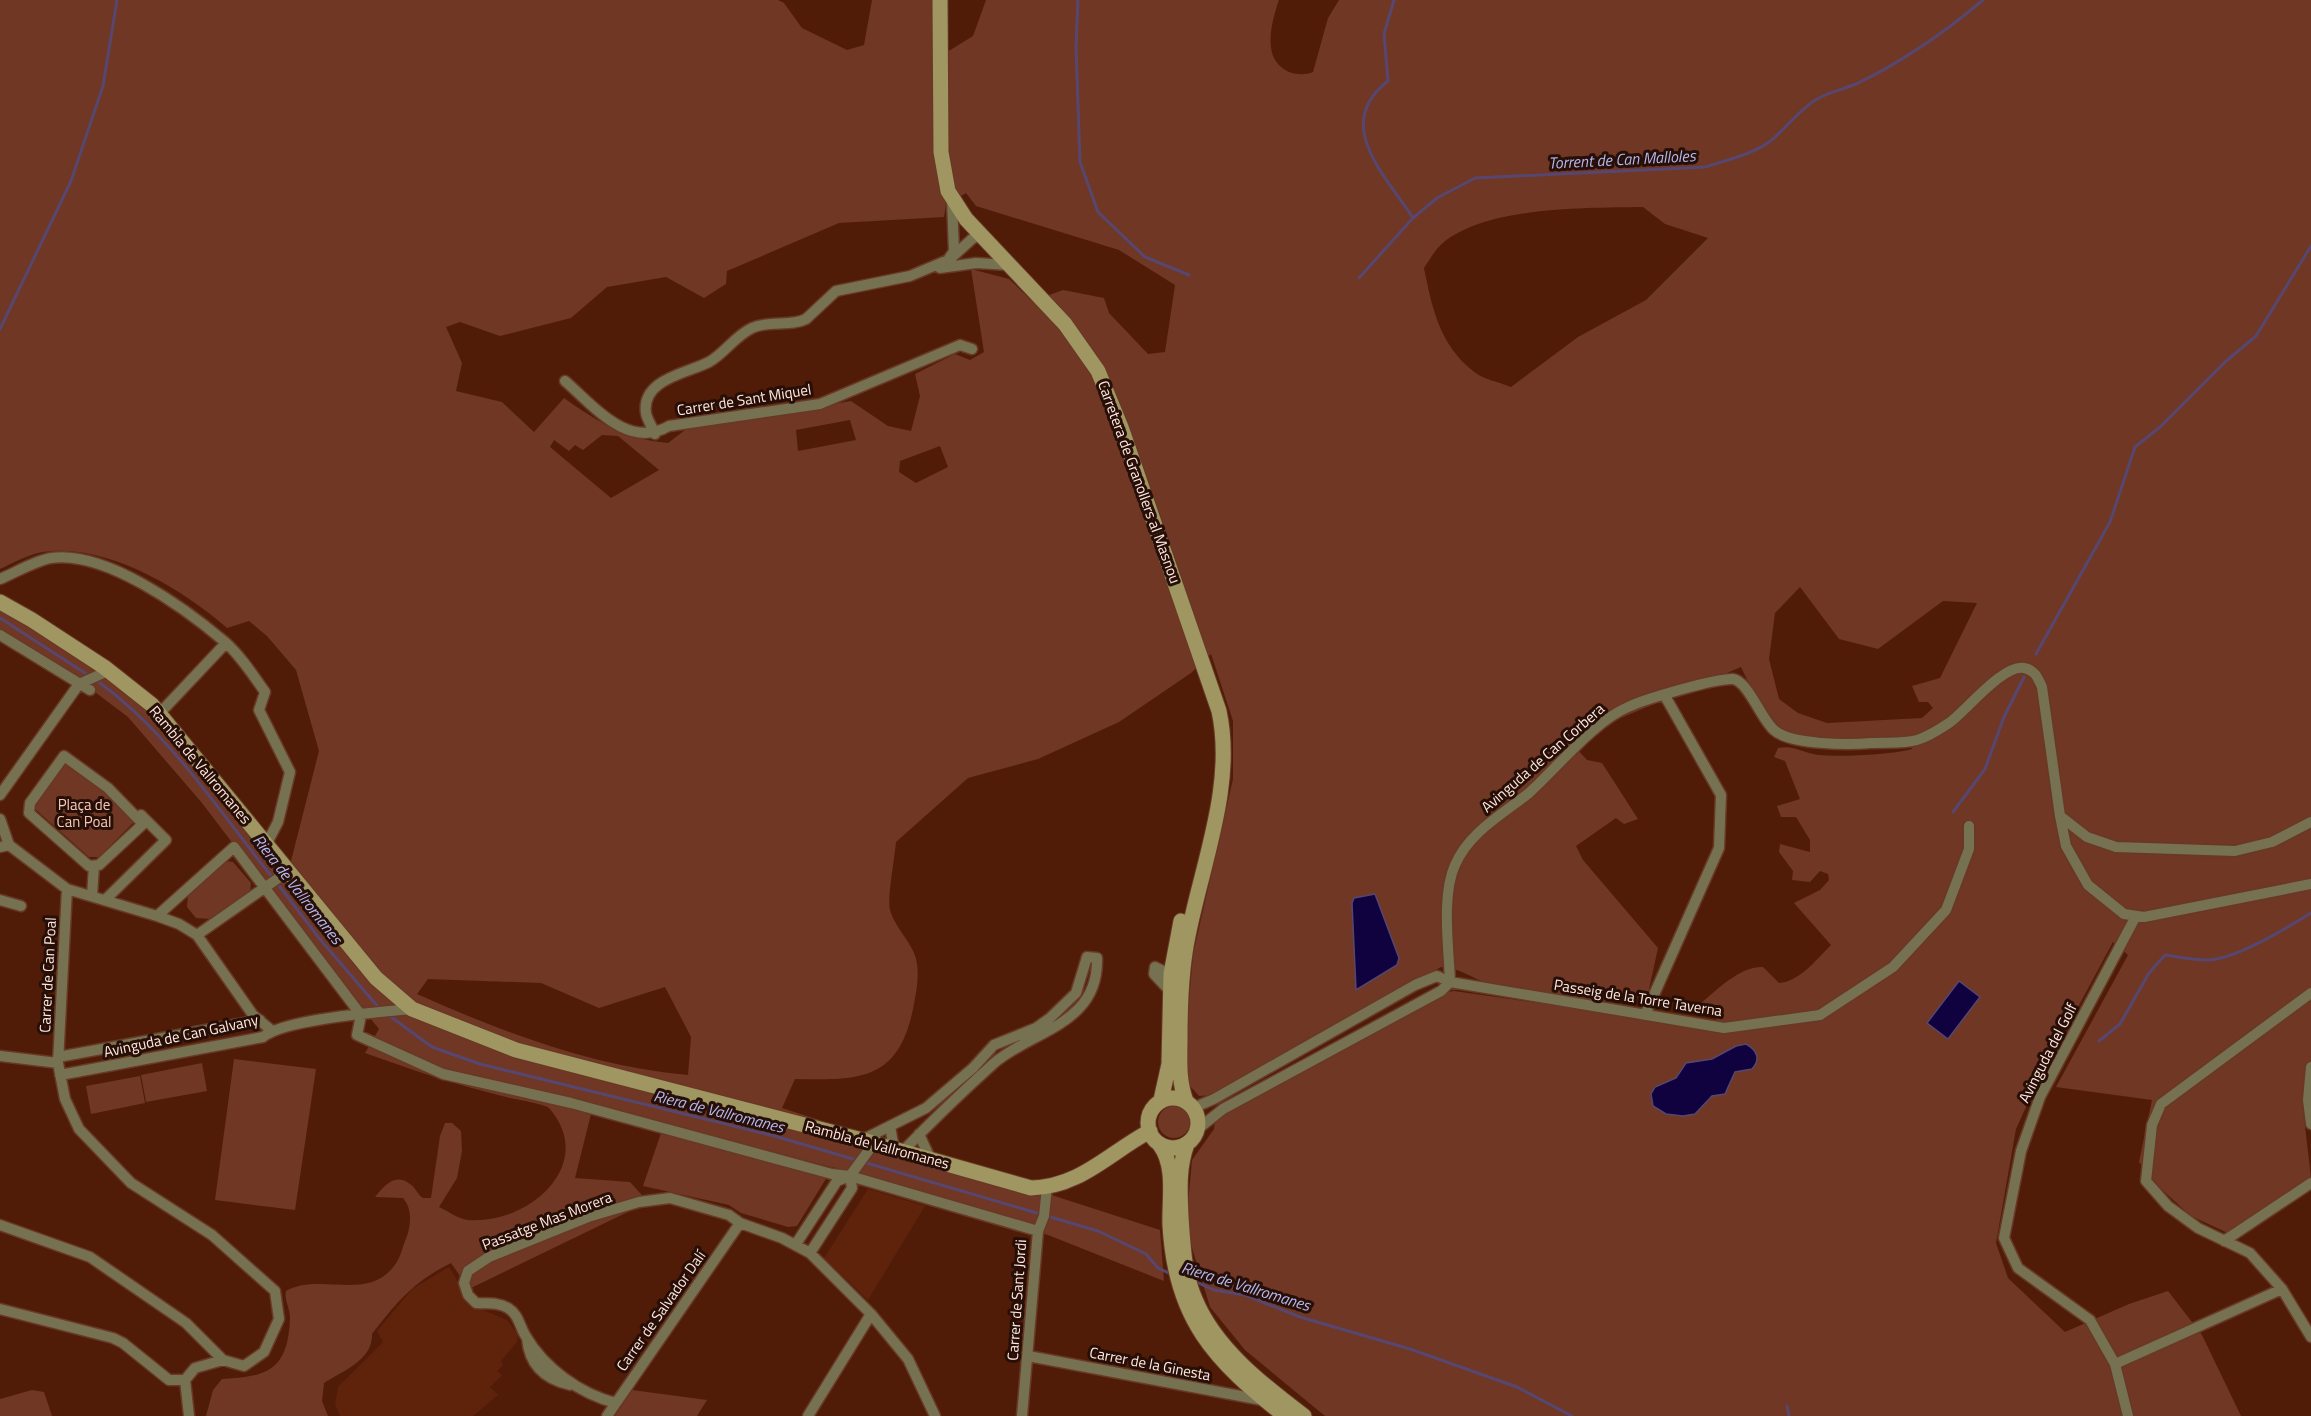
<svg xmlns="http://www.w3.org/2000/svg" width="2311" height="1416" viewBox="0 0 2311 1416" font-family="'Titillium Web',sans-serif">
<rect width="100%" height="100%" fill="#501c08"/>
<path fill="#5f220b" d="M868 1189 925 1206 868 1300 824 1258Z
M449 1267 462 1288 481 1309 507 1320 518 1335 517 1342 501 1361 503 1365 497 1371 502 1375 490 1387 498 1395 473 1416H340L335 1404 338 1387 383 1342 377 1331 412 1289Z"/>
<path fill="#6f3724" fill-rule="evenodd" d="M0 0H778L784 3 802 28 847 50 864 45 872 0H934V60L973 36 986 0H1279C1274 14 1269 33 1271 47 1273 69 1295 79 1313 72L1328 18 1339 0H2311V1101L2302 1100 2311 1178 2230 1234 2191 1216 2159 1187 2139 1162 2152 1100 2056 1087 2128 955 2113 942 2036 1085 2016 1129 1996 1243 2008 1278 2065 1332 2129 1304 2168 1291 2202 1335 2241 1416H1325L1245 1350 1210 1307 1186 1228 1192 1160 1214 1129 1215 1119 1441 993 1454 991 1643 1018 1645 1009 1718 1021 1700 1004C1717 990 1740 966 1763 967L1779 983C1799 982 1817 959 1831 945L1794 903 1820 890 1829 880 1828 874 1820 871 1810 882 1792 880 1793 871 1779 852 1780 844 1810 852V840L1796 817H1781L1777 806 1800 799 1785 761 1774 757 1778 748C1794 745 1803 753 1818 755 1839 757 1892 755 1912 749L1906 736C1877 737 1799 745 1777 727 1760 711 1751 687 1741 667L1569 740 1587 760 1602 763 1638 819 1624 824 1616 818 1576 846 1583 860 1658 948 1648 994C1599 1012 1540 992 1489 984 1471 978 1461 968 1441 967L1222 1091 1214 1095 1199 1096 1189 1085 1186 1036 1193 954 1233 779V721L1211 654 1191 673 1119 722 1038 759 968 778 896 842C895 856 887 899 890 910 895 928 912 942 916 959 920 975 916 994 913 1009 898 1082 858 1080 795 1079L782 1108 1160 1230 1164 1281 1048 1235 863 1175 593 1106 575 1178 630 1182 650 1204 638 1207 469 1289 451 1263C414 1281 396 1303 372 1334 373 1360 343 1371 324 1383L322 1401 328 1416H206L213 1390 222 1379C269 1377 288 1369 290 1318 290 1308 284 1300 286 1291 320 1272 367 1302 394 1266 400 1259 402 1249 405 1241 411 1228 413 1209 403 1198L375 1197C384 1186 395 1172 410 1184 416 1188 417 1194 423 1198H431L440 1136 445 1123H452L461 1131 462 1151 457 1178 439 1207C448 1211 458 1219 468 1220 529 1225 598 1164 549 1108 545 1104 514 1099 506 1097 457 1085 412 1070 365 1053L379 1029 285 912 202 803 128 717 59 665 0 632V596L104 660 278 853 291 861 319 751 296 670 267 636 249 621 227 628C181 588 106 543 43 552 29 554 13 563 0 569ZM966 193 976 206 1119 250 1175 285 1165 352 1148 354 1109 313 1104 298 1063 290 1032 301 1009 279 971 269 984 352 970 360 955 354 915 374 920 396 911 431 888 426 851 401 685 430 668 443C625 439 598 422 564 398L534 432 502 402 456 391 462 363 446 327 460 322 500 336 571 318 607 287 666 277 704 298 726 284 727 271 839 223 944 217 946 205ZM1643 207 1665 224 1708 238 1646 300 1578 337 1511 387C1499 382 1482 379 1473 371 1439 344 1432 307 1424 268 1430 259 1436 248 1444 242 1490 206 1586 208 1643 207ZM850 420 856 440 798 451 796 430ZM602 435 618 436 659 470 611 498 550 447 554 440 569 451 575 445 583 450ZM940 446 948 467 916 483 899 472 900 461ZM1800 587 1839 639 1878 649 1943 601 1977 603 1940 678 1912 686 1919 702H1928L1933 708 1922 718 1827 723 1798 713 1779 699 1769 659 1775 613ZM428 979 541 983 599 1008 665 987 691 1037 688 1075C595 1067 502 1032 417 994Z
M64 764 104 791 134 822 99 857H89L34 808Z
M225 861 233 862 251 883 250 892 211 919 196 918 187 907 188 894Z
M234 1059 316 1069 295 1210 215 1200Z
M202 1063 207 1091 146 1102 141 1075Z
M140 1076 145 1103 91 1114 86 1086Z
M1158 1122a16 16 0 1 1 32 0a16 16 0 1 1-32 0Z
M661 1133 827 1177 797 1226 788 1227 741 1213 729 1205 643 1186Z
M32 1390 44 1392 52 1416H0V1399Z
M632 1390 707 1400 697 1416H615Z"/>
<path fill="#0f023f" stroke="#574770" stroke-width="1.5" d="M1375 894 1399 958 1397 965 1356 990 1352 903 1354 898Z
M1959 981 1980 997 1948 1039 1927 1023Z
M1746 1044C1757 1050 1761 1059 1752 1069L1735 1072 1725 1094 1712 1096 1695 1114 1683 1116 1666 1114 1653 1106 1651 1094 1655 1087 1676 1078 1686 1063 1712 1059 1736 1046Z"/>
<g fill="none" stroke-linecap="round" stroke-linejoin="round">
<path stroke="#574770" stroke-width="3" d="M1078 0 1076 47 1080 162 1098 212 1145 257 1189 275
M1394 0 1384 34 1388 81C1332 124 1385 175 1413 218
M1359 278 1413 218 1437 198 1475 178 1705 167C1727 160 1755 154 1773 139 1788 126 1800 109 1817 99 1829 92 1844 89 1856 84 1902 62 1945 32 1983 0
M0 329 71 181 103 86 117 0
M0 618 91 677
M2036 654 2110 522 2135 447 2160 427 2225 362 2256 336 2311 246
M96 680C170 733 217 809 273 878
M1953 812 1985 769 2004 717 2024 677
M277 883 319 938 379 1008
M387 1014 432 1047 480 1064 778 1137 1098 1231 1146 1254 1158 1268 1173 1275
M2099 1041 2120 1024 2149 973 2165 955C2179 957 2194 960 2208 960 2235 959 2287 928 2311 913
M1194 1281 1214 1290 1245 1295 1300 1317 1410 1349 1517 1387 1572 1416
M1787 1406 1789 1416"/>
<defs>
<path id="street" d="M951 258 972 239 981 234
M940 268 976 263 1009 265
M565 381C594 406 628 450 669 426L820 404 960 345 972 349
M655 434C653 428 647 420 646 413 641 379 688 373 709 362 725 353 735 336 752 328 770 320 791 327 806 319L836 291 910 276 948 260 954 251 952 200
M0 579C15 573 34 561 51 558 105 550 185 608 225 642 240 655 253 675 265 692L259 710 290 772 278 822 266 845
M0 635 90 690
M79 684 108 671
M159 714 226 643
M64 756 108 788 143 824 99 865 89 866 29 813 30 803Z
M0 795 79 684
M2060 816 2066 846 2088 885 2124 914 2144 917 2311 884
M0 819 9 845
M1969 826V849L1946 910 1893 967 1820 1015 1724 1028 1450 982C1449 948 1441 896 1455 865 1469 832 1503 814 1529 793 1558 767 1593 722 1628 707 1645 699 1716 678 1733 679 1748 681 1761 719 1774 730 1790 745 1850 745 1871 743 1885 742 1903 744 1917 740 1927 737 1940 729 1949 723 1966 711 2003 664 2024 668 2035 670 2038 678 2042 687L2060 816 2087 837 2116 847 2235 851 2272 842 2311 822
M0 847 9 845 67 889 157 916
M92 896 94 866
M0 900 21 906
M105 900 166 840 141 815
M197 935 287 872
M1155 967 1176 977
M1155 967 1154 974 1170 991
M2311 993 2161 1104 2152 1125 2146 1181 2168 1206 2198 1228 2250 1253 2282 1289 2311 1337
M1645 1015 1719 848 1721 795 1665 696
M271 1030 253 1015 197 935 179 924 157 916 234 847 361 1015 357 1035 443 1074 571 1103 832 1174 850 1176 1038 1231
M0 1056 58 1063
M58 1057 260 1020
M2311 1067 2308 1100 2311 1124
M60 1075 263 1037C284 1019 381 1012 412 1009
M1193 1108 1214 1099 1415 985 1437 976 1450 982 1441 991 1223 1109 1199 1128
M890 1126 894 1149
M919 1134 930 1158
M862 1140 926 1108 973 1068 994 1045 1036 1028 1050 1018 1076 993 1087 957 1097 958C1099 1025 1032 1030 993 1064 962 1092 932 1121 903 1151
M0 1225 90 1257 186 1323 223 1360 244 1366 264 1352 279 1319 275 1291 212 1235 131 1183 79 1129 65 1099 58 1063 67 889
M2224 1241 2311 1183
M796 1244 837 1181 850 1176 874 1143
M810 1253 852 1188 850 1176
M0 1309 113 1338 123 1343 169 1380H185L195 1368 223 1360
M527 1338C529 1365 544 1379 570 1385
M1028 1356 1267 1401
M2115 1364 2282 1289
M185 1380 189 1416
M616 1403C580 1394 544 1368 525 1335 519 1325 519 1315 508 1308 498 1302 488 1304 476 1303L468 1295 464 1283 468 1271 489 1257 588 1217 639 1202 670 1198 729 1215 740 1223 782 1238 810 1253 871 1314 908 1359 935 1416
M607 1416 740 1223
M808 1416 871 1314
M1022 1416 1038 1231 1044 1216 1047 1187
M2128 1416 2115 1364 2090 1320 2018 1268 2004 1238 2021 1151 2040 1097 2136 916"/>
<path id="secondary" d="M940 0 941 152 948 191 966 219 1065 324 1098 371 1121 427 1219 711C1235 785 1202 864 1188 936 1181 969 1180 1004 1180 1037 1180 1059 1178 1080 1186 1101
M0 602 32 620 104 667 152 705 376 978 412 1009 516 1050 862 1140 1031 1188C1080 1187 1109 1153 1150 1131
M1148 1123a25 25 0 1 1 50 0a25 25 0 1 1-50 0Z
M1161 1100 1169 1064 1171 974 1181 921
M1187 1144C1178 1168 1180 1192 1181 1217 1183 1245 1184 1274 1195 1299 1215 1348 1263 1385 1304 1416
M1160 1145C1176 1167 1169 1199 1170 1225 1175 1319 1214 1360 1285 1416"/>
</defs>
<use href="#street" stroke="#683926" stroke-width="13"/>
<use href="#secondary" stroke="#683926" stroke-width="17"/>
<use href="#street" stroke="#767150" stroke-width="10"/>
<use href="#secondary" stroke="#9f9661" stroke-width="15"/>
</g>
<g text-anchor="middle" stroke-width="6" stroke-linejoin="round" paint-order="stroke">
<g font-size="15" fill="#fee9e1" stroke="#270f07">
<text transform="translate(744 400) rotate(-9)" y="5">Carrer de Sant Miquel</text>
<text transform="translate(1139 482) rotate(70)" y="5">Carretera de Granollers al Masnou</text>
<text transform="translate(1543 758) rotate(-41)" y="5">Avinguda de Can Corbera</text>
<text transform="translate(200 765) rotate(50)" y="5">Rambla de Vallromanes</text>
<text transform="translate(48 975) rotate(-87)" y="5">Carrer de Can Poal</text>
<text transform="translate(1638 998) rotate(9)" y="5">Passeig de la Torre Taverna</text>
<text transform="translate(181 1036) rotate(-12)" y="5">Avinguda de Can Galvany</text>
<text transform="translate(2048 1053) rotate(-63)" y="5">Avinguda del Golf</text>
<text transform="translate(877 1145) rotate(15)" y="5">Rambla de Vallromanes</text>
<text transform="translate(547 1221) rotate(-21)" y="5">Passatge Mas Morera</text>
<text transform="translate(1017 1300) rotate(-86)" y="5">Carrer de Sant Jordi</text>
<text transform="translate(661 1311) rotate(-55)" y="5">Carrer de Salvador Dalí</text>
<text transform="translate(1150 1364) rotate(11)" y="5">Carrer de la Ginesta</text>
</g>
<g font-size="15" fill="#f6cabb" stroke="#270f07">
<text x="84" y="810">Plaça de<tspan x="84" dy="17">Can Poal</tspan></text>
</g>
<g font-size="16" font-style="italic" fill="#b3b9f2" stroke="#270f07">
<text transform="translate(1622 159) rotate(-3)" y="6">Torrent de Can Malloles</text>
<text transform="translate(298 889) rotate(52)" y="6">Riera de Vallromanes</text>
<text transform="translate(719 1111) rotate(14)" y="6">Riera de Vallromanes</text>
<text transform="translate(1246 1286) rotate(17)" y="6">Riera de Vallromanes</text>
</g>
</g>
</svg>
